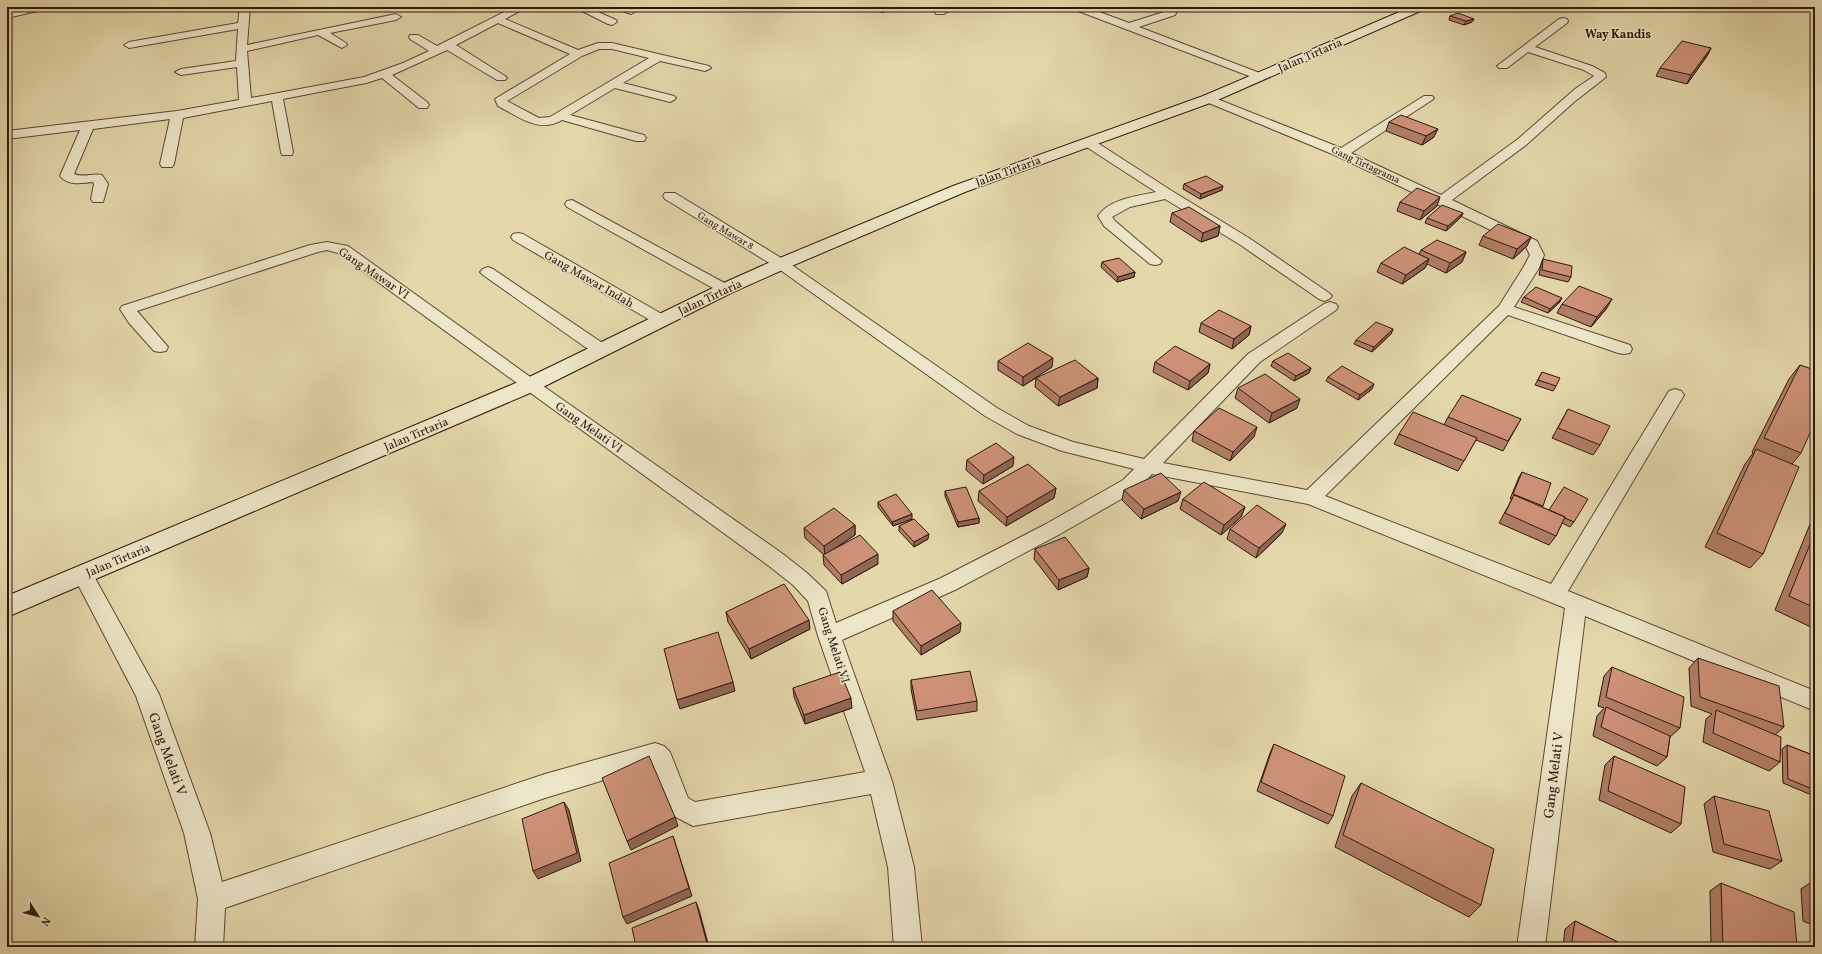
<svg xmlns="http://www.w3.org/2000/svg" width="1822" height="954" viewBox="0 0 1822 954" font-family="Vollkorn,serif">
<rect width="100%" height="100%" fill="#e4d8ab"/>
<filter id="stains"><feTurbulence type="fractalNoise" baseFrequency=".005" numOctaves="4"/><feColorMatrix values="0 0 0 0 .2 0 0 0 0 .09 0 0 0 0 .02 0 0 0 .5 -.17"/></filter>
<radialGradient id="worn" r=".72"><stop offset=".6" stop-color="#630" stop-opacity="0"/><stop offset="1" stop-color="#630" stop-opacity=".3"/></radialGradient>
<g fill="none" stroke-linecap="round" stroke-linejoin="round">
<defs>
<path id="street" d="M29 7H47L46 9 7 18V12Z
M240 7H250L247 45 396 14 401 17 396 20 330 33 346 43 347 45 342 48 318 35 247 51 251 98 364 77 403 63 429 51 410 39 409 37 410 35H418L437 46 514 7H527L505 19 578 50 598 43H612L709 66 711 68 705 71 660 61 623 83 674 96 676 98 674 100 670 102 615 88 570 115 644 135 646 138 644 141H636L562 120C539 134 518 116 498 106L495 99 570 54 498 23 456 45 505 76 507 78 505 80H497L447 50 392 75 427 102 429 105 427 108H419L382 78 366 83 283 99 293 152 292 155H282L281 152 272 101 183 118 174 164 172 167H162L160 164 170 119 93 129 74 174C83 178 93 173 102 175L108 184 103 202H93L91 199 94 184 93 182C82 183 68 186 60 176L80 130 7 139V131L177 111 239 100 237 67 181 75 175 72 181 69 236 61 238 29 129 48 124 45 129 42 238 23ZM599 49H612L649 58 550 117 539 118 507 101 582 56Z
M574 7H587L616 20 617 22 612 25 608 24Z
M616 7H630L636 11 631 14 617 9Z
M879 7H892L883 12 879 11 878 9Z
M942 7H954L944 14H936L935 12Z
M1072 7H1086L1129 23 1167 11H1175L1176 13 1175 15 1139 27 1265 75 1267 77 1265 79H1257L1073 9Z
M1563 18 1567 19 1568 21 1567 23 1535 47 1592 66 1605 73 1606 77 1574 102 1526 145 1452 200 1537 241 1544 255 1539 268 1514 307 1630 345 1632 349 1630 353 1624 354 1618 353 1508 315 1325 496 1551 584 1669 391 1675 389 1681 391 1684 395 1568 591 1815 691V711L1585 616 1545 947H1517L1565 608 1308 504 1152 474 1137 490 1060 534 955 590 842 640 892 781 914 867 922 947H894L888 867 871 794 693 826 670 814 650 766 545 798 225 908 223 947H195L198 899 184 833 136 696 73 575 76 569 83 567 90 569 159 694 210 833 222 882 545 774 655 743 664 746 670 752 688 798 695 802 865 772 818 636 808 601 793 585 769 566 338 253 327 250 318 252 137 311 168 347 166 351 160 352 154 351 129 323 120 309 122 306 310 245 327 242 348 246 536 381 783 554 807 573 826 591 836 623 941 578 1046 524 1123 480 1134 469 1062 451 1017 434 985 416 776 267 665 199 663 196 665 193H675L786 261 997 408 1029 426 1073 442 1144 459 1248 354 1324 304 1330 302 1336 304 1338 307 1336 310 1260 362 1163 463 1307 490 1499 306 1523 268 1530 255 1526 247 1337 156 1204 101 1202 99 1204 97H1212L1341 148 1424 96H1432L1434 98 1432 100 1351 153 1441 195 1518 139 1575 89 1594 76 1584 70 1528 52 1507 68H1499L1497 66 1559 19Z
M1089 139 1093 140 1172 191 1249 238 1329 293 1332 296 1329 299 1324 301 1319 299 1239 244 1165 199 1130 207 1112 217 1115 221 1162 261 1160 264 1155 265 1150 264 1104 226 1098 216C1109 199 1137 196 1156 192L1085 146 1083 143 1085 140Z
M572 200 730 286 733 289 730 292 725 294 720 292 567 207 565 204 567 201Z
M518 233 523 234 667 317 669 320 667 323 661 325 655 323 513 240 511 237 513 234Z
M488 267 493 269 607 346 609 350 607 354 601 355 595 354 483 275 480 272 483 269Z"/>
<path id="secondary" d="M1411 7H1427L1425 9 1213 102 965 192 787 268 731 293 537 390 7 617V596L523 380 719 285 775 260 953 186 1203 96Z"/>
</defs>
<use href="#street" stroke="#5c4734" stroke-width="2"/>
<use href="#secondary" stroke="#2e170c" stroke-width="2"/>
<use href="#street" fill="#ede6c8" fill-rule="evenodd"/>
<use href="#secondary" fill="#ede6c8" fill-rule="evenodd"/>
</g>
<path fill="#b17e67" stroke="#2e170c" d="M1450 16 1474 19 1472 22 1464 25 1449 20Z
M1711 48 1707 56 1687 84 1656 76 1660 68Z
M1389 122 1434 137 1422 145 1386 131Z
M1184 184 1222 190 1200 199 1183 189Z
M1400 202 1437 206 1420 220 1397 211Z
M1172 213 1220 226 1218 236 1201 242 1170 222Z
M1463 213 1461 217 1446 231 1425 223 1427 218Z
M1483 236 1531 237 1527 246 1513 259 1479 245Z
M1421 250 1466 252 1462 262 1446 273 1427 264 1425 268 1402 284 1377 272 1381 263 1419 254Z
M1543 259 1571 277 1568 282 1539 275 1541 264Z
M1102 262 1135 272 1134 277 1117 282 1101 267Z
M1524 297 1562 298 1559 303 1548 313 1521 302Z
M1562 304 1607 308 1591 327 1557 313Z
M1201 323 1251 326 1249 335 1232 349 1199 332Z
M1393 329 1391 334 1372 352 1354 344 1356 340Z
M998 361 1052 367 1036 377 1098 378 1097 388 1058 406 1035 387 1036 378 1023 386 998 370Z
M1273 361 1311 368 1309 373 1294 381 1271 366Z
M1155 362 1210 364 1208 373 1188 390 1153 372Z
M1800 365 1801 453 1792 464 1763 554 1750 568 1705 547 1745 464 1753 453 1752 452 1789 379Z
M1542 372 1556 386 1553 391 1535 385Z
M1328 377 1372 389 1358 400 1326 381Z
M1238 388 1297 408 1269 423 1235 398Z
M1568 409 1600 445 1593 455 1552 438Z
M1448 417 1521 419 1503 451 1476 440 1458 471 1394 444 1399 434 1444 425Z
M1194 431 1254 437 1230 461 1192 441Z
M967 460 1013 466 983 484 966 470Z
M1522 472 1543 506 1542 507 1574 522 1570 527 1562 523 1556 536 1549 545 1499 523 1512 499H1510L1519 477Z
M1056 488 1054 498 1006 526 978 501 979 491Z
M1124 490 1178 501 1141 519 1122 500Z
M945 491 979 518V523L958 527 945 496Z
M1183 499 1245 507 1241 517 1221 535 1180 509Z
M878 502 912 519 893 526 878 507Z
M1815 512V629L1775 610Z
M855 525V535L836 548 878 564 842 584 824 565 823 555H824L805 538 804 528Z
M899 526 928 539 914 547 899 531Z
M1230 529 1282 533 1256 558 1227 539Z
M1035 549 1089 568 1087 577 1058 590 1034 559Z
M893 611 960 632 921 655 893 621Z
M726 612 810 629 751 659 728 622Z
M1698 658 1784 727 1775 735 1780 762 1769 771 1703 742 1706 719 1712 714 1691 706 1689 668Z
M1612 667 1680 728 1670 737 1667 757 1657 766 1593 736 1597 716 1604 708 1598 706 1604 676Z
M911 680 977 701V711L917 720 911 689Z
M793 688 852 708 805 724 794 697Z
M1274 744 1333 816 1328 824 1257 791 1270 753Z
M1787 745 1815 756V796H1814L1783 783 1782 749Z
M1614 756 1681 824 1671 833 1599 800 1605 765Z
M1361 783 1481 905 1469 917 1335 847 1352 796Z
M1714 796 1782 861 1770 869 1713 852 1704 804Z
M1813 881 1815 882V926L1803 921 1801 889Z
M1721 883 1797 947H1711L1710 891Z
M1575 921 1628 947H1563L1565 929Z"/>
<path fill="#906654" stroke="#2e170c" d="M1474 19 1472 22 1464 25 1466 21Z
M1711 48 1707 56 1687 84 1691 75Z
M1438 129 1434 137 1422 145 1426 136Z
M1223 186 1222 190 1200 199 1201 194Z
M1440 197 1437 206 1420 220 1424 211Z
M1463 213 1461 217 1446 231 1448 226Z
M1220 226 1218 236 1201 242 1203 233Z
M1531 237 1527 246 1513 259 1517 249Z
M1466 252 1462 262 1446 273 1450 263Z
M1429 259 1425 268 1402 284 1406 275Z
M1135 272 1134 277 1117 282 1118 277Z
M1562 298 1559 303 1548 313 1550 309Z
M1612 299 1607 308 1591 327 1597 317Z
M1251 326 1249 335 1232 349 1234 339Z
M1393 329 1391 334 1372 352 1374 347Z
M1053 358 1052 367 1023 386V377Z
M1210 364 1208 373 1188 390 1190 381Z
M1311 368 1309 373 1294 381 1296 376Z
M1098 378 1097 388 1058 406 1060 397Z
M1374 384 1372 389 1358 400 1360 395Z
M1300 399 1297 408 1269 423 1272 413Z
M1257 427 1254 437 1230 461 1233 452Z
M1014 457 1013 466 983 484 984 475Z
M1056 488 1054 498 1006 526 1007 517Z
M1181 492 1178 501 1141 519 1144 509Z
M1245 507 1241 517 1221 535 1224 525Z
M912 514V519L893 526 892 522Z
M979 518V523L958 527V522Z
M1286 524 1282 533 1256 558 1259 548Z
M855 525V535L825 555 824 546Z
M929 534 928 539 914 547V542Z
M878 554V564L842 584 841 575Z
M1089 568 1087 577 1058 590 1059 580Z
M809 620 810 629 751 659 749 649Z
M961 623 960 632 921 655V646Z
M733 682 735 691 680 709 677 700Z
M851 698 852 708 805 724 804 715Z
M564 802 569 810 581 861 538 879 533 871Z
M675 817 678 826 631 850 627 841Z
M673 836 692 896 627 924 623 917Z
M696 902 699 910 709 947H708Z"/>
<path fill="#ce9278" stroke="#2e170c" d="M1458 13 1474 19 1466 21 1450 16Z
M1682 41 1711 48 1691 75 1660 68Z
M1401 115 1438 129 1426 136 1389 122Z
M1206 176 1223 186 1201 194 1184 184Z
M1417 188 1440 197 1424 211 1400 202Z
M1442 205 1463 213 1448 226 1427 218Z
M1189 207 1220 226 1203 233 1172 213Z
M1498 224 1531 237 1517 249 1483 236Z
M1437 240 1466 252 1450 263 1421 250Z
M1404 247 1429 259 1406 275 1381 263Z
M1119 258 1135 272 1118 277 1102 262Z
M1543 259 1572 266 1571 277 1542 270Z
M1579 286 1612 299 1597 317 1562 304Z
M1536 287 1562 298 1550 309 1524 297Z
M1219 310 1251 326 1234 339 1201 323Z
M1376 322 1393 329 1374 347 1356 340Z
M1028 343 1053 358 1023 377 998 361Z
M1175 346 1210 364 1190 381 1155 362Z
M1288 353 1311 368 1296 376 1273 361Z
M1075 360 1098 378 1060 397 1036 378Z
M1800 365 1815 370V422L1801 453 1764 438Z
M1342 366 1374 384 1360 395 1328 377Z
M1542 372 1560 378 1556 386 1538 380Z
M1265 374 1300 399 1272 413 1238 388Z
M1462 395 1521 419 1508 441 1448 417Z
M1219 408 1257 427 1233 452 1194 431Z
M1568 409 1610 426 1600 445 1558 428Z
M1413 412 1477 438 1464 461 1399 434Z
M996 443 1014 457 984 475 967 460Z
M1756 449 1799 467 1763 554 1717 533Z
M1028 464 1056 488 1007 517 979 491Z
M1522 472 1551 483 1543 506 1513 494Z
M1161 473 1181 492 1144 509 1124 490Z
M1204 482 1245 507 1224 525 1183 499Z
M966 487 979 518 958 522 945 491Z
M1564 487 1588 499 1574 522 1565 518V517L1549 510Z
M896 494 912 514 892 522 878 502Z
M1514 495 1565 517 1556 536 1505 513Z
M1257 505 1286 524 1259 548 1230 529Z
M834 508 855 525 824 546 804 528Z
M914 519 929 534 914 542 899 526Z
M1815 532V608L1789 596Z
M860 535 878 554 841 575 823 555Z
M1065 537 1089 568 1059 580 1035 549Z
M784 584 809 620 749 649 726 612Z
M932 590 961 623 921 646 893 611Z
M718 632 733 682 677 700 664 649Z
M1698 658 1779 686 1784 727 1700 697Z
M1612 667 1684 697 1680 728 1606 697Z
M970 671 977 701 917 711 911 680Z
M840 672 851 698 804 715 793 688Z
M1606 707 1670 736 1667 757 1601 727Z
M1716 710 1781 737 1780 762 1713 733Z
M1274 744 1345 776 1333 816 1261 782Z
M1787 745 1815 756V790L1788 779Z
M649 756 675 817 627 841 602 778Z
M1614 756 1685 787 1681 824 1608 791Z
M1361 783 1494 849 1481 905 1343 835Z
M1714 796 1769 811 1782 861 1724 844Z
M564 802 577 853 533 871 522 819Z
M673 836 689 888 623 917 609 863Z
M1813 881 1815 882V906Z
M1721 883 1794 912 1797 947H1723Z
M696 902 708 947H636L632 928Z
M1575 921 1628 947H1571Z"/>
<g text-anchor="middle" stroke-width="3" stroke-linejoin="round" paint-order="stroke">
<g font-size="10" fill="#2e170c" stroke="#ede6c8">
<text transform="translate(1366 164) rotate(25)" y="4">Gang Tirtagrama</text>
<text transform="translate(726 230) rotate(31)" y="4">Gang Mawar 8</text>
</g>
<g font-size="12" font-weight="bold" fill="#2e170c" stroke="#ede6c8">
<text x="1618" y="38">Way Kandis</text>
</g>
<g font-size="12" fill="#2e170c" stroke="#ede6c8">
<text transform="translate(1310 55) rotate(-24)" y="4">Jalan Tirtaria</text>
<text transform="translate(1008 171) rotate(-20)" y="4">Jalan Tirtaria</text>
<text transform="translate(374 273) rotate(34)" y="4">Gang Mawar VI</text>
<text transform="translate(589 279) rotate(30)" y="4">Gang Mawar Indah</text>
<text transform="translate(710 297) rotate(-25)" y="4">Jalan Tirtaria</text>
<text transform="translate(589 427) rotate(35)" y="4">Gang Melati VI</text>
<text transform="translate(416 434) rotate(-23)" y="4">Jalan Tirtaria</text>
<text transform="translate(118 560) rotate(-23)" y="4">Jalan Tirtaria</text>
<text transform="translate(834 645) rotate(72)" y="4">Gang Melati VI</text>
</g>
<g font-size="14" fill="#2e170c" stroke="#ede6c8">
<text transform="translate(168 754) rotate(70)" y="5">Gang Melati V</text>
<text transform="translate(1553 775) rotate(-83)" y="5">Gang Melati V</text>
</g>
</g>
<rect width="1822" height="954" fill="none" stroke="#e4d8ab" stroke-width="24"/>
<rect x="8" y="8" width="1806" height="938" fill="none" stroke="#2e170c" stroke-width="2"/>
<rect x="12" y="12" width="1798" height="930" fill="none" stroke="#2e170c"/>
<g transform="translate(38 916) rotate(126)" stroke="#ede6c8" stroke-width="3" paint-order="stroke">
<path d="M0-3L7 15L0 10L-7 15Z" fill="#2e170c"/>
<text y="-6" font-size="11" font-weight="bold" text-anchor="middle" fill="#2e170c">N</text>
</g>
<rect width="100%" height="100%" filter="url(#stains)"/>
<rect width="100%" height="100%" fill="url(#worn)"/>
</svg>
